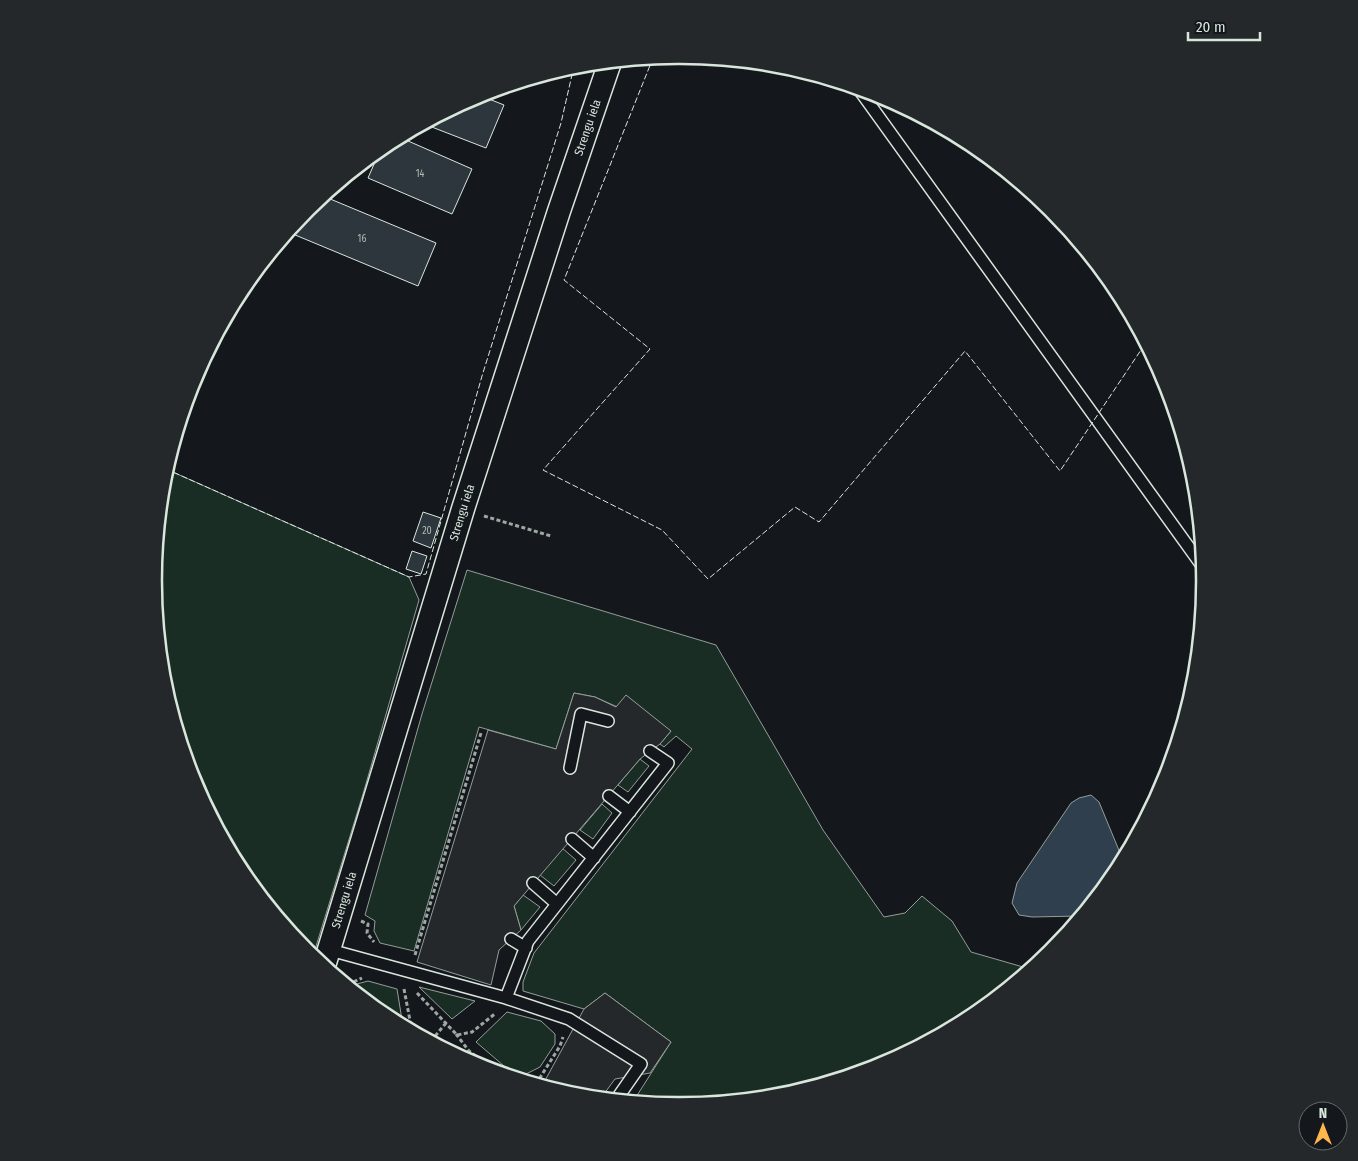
<svg xmlns="http://www.w3.org/2000/svg" width="1358" height="1161" viewBox="0 0 1358 1161" font-family="'Fira Sans Condensed',sans-serif">
<rect width="100%" height="100%" fill="#14181c"/>
<path fill="#1a2d24" stroke="#939e99" d="M166 469 409 577 419 600 363 794 313 956 307 952 242 872 193 781 164 683 154 580 164 478Z
M467 570 716 645 823 830 884 917 905 913 922 896 952 921 971 952 1030 969 971 1018 880 1066 781 1096 679 1106 631 1101 636 1097 671 1042 605 993 584 1009 523 991V982L534 953 692 749 676 736 664 747 660 744 671 731 595 697 574 693 556 749 479 727 414 951 380 943 374 931 375 921 365 915 422 714Z
M640 759 649 766 628 792 618 785Z
M602 804 612 813 593 839 580 830Z
M562 848 576 860 554 886 540 875Z
M523 895 540 907 521 930 514 906Z
M368 981 397 989 403 1026 387 1017 354 990 357 984Z
M419 987 475 1001 452 1019Z
M507 1012 541 1021 555 1034V1044L540 1067 518 1078 476 1042Z"/>
<path fill="#24282b" stroke="#939e99" d="M574 693 595 697 616 707 626 695 671 731 660 744 640 759 514 906 521 930 499 950 491 985 417 962 488 730 556 749Z
M605 993 671 1042 650 1073 615 1079 601 1098 576 1096 542 1086 584 1009Z"/>
<path fill="#2f3f4d" stroke="#939e99" d="M1091 795 1099 802 1123 860 1116 873 1080 916 1032 917 1019 915 1012 903 1017 883 1071 803 1079 798Z"/>
<path fill="#2c363c" stroke="#d8e6dc" d="M479 95 504 105 486 148 424 124Z
M399 137 472 169 452 214 368 178 381 148Z
M323 196 436 243 418 286 288 232 308 209Z
M423 512 441 518 431 548 413 541Z
M412 551 427 556 421 574 406 569Z
M443 1040 461 1053 459 1056 439 1045Z"/>
<g fill="none" stroke-linecap="round" stroke-linejoin="round">
<defs>
<path id="service" d="M858 88 1203 567
M570 768 581 714 608 721
M609 796 630 812
M572 839 594 858
M533 883 557 904
M511 939 526 948
M330 950 506 998 569 1019 641 1064 616 1100
M506 998 528 941 668 763 650 751"/>
<g id="minor">
<path id="s1" d="M324 966 463 509 559 211 610 62"/>
</g>
</defs>
<use href="#service" stroke="#d8e6dc" stroke-width="14"/>
<use href="#minor" stroke="#d8e6dc" stroke-width="25"/>
<path stroke="#9da8a2" stroke-width="3" stroke-dasharray="4 2.5" stroke-linecap="butt" d="M484 516 551 536
M361 921 368 924 367 933 374 942
M415 955 481 733
M349 986 351 983 362 978
M404 989 412 1031
M417 993 457 1035 472 1032 496 1013
M456 1034 469 1051 495 1071
M431 1041 446 1023 447 1024
M536 1084 560 1046 563 1037"/>
<use href="#service" stroke="#14181c" stroke-width="11"/>
<use href="#minor" stroke="#14181c" stroke-width="22"/>
<path stroke="#d8e6dc" stroke-width="1" stroke-dasharray="6 2.5" stroke-linecap="butt" d="M653 58 564 280 650 349 543 470 662 530 708 579 795 507 819 522 965 351 1060 471 1145 344
M166 469 409 577 426 574 482 376 561 123 574 66"/>
</g>
<g text-anchor="middle" stroke-width="4" stroke-linejoin="round" paint-order="stroke">
<g font-size="10" fill="#adbab4">
<text x="420" y="177">14</text>
<text x="362" y="242">16</text>
<text x="427" y="534">20</text>
</g>
<g font-size="12" fill="#d8e6dc" stroke="#14181c">
<text dy="4" stroke="none"><textPath href="#s1" startOffset="879">Strengu iela</textPath></text>
<text dy="4" stroke="none"><textPath href="#s1" startOffset="474">Strengu iela</textPath></text>
<text dy="4" stroke="none"><textPath href="#s1" startOffset="69">Strengu iela</textPath></text>
</g>
</g>
<path d="M0 0H1358V1161H0ZM678 64H680A516 516 0 0 1 1196 580V581A516 516 0 0 1 680 1097H678A516 516 0 0 1 162 581V580A516 516 0 0 1 678 64Z" fill="#24282b" fill-rule="evenodd"/>
<path fill="none" stroke="#d8e6dc" stroke-width="2.5" d="M678 64H680A516 516 0 0 1 1196 580V581A516 516 0 0 1 680 1097H678A516 516 0 0 1 162 581V580A516 516 0 0 1 678 64Z"/>
<g transform="translate(1323 1126)"><circle r="24" fill="#14181c" stroke="#626a69"/>
<path d="M0-4L9 19L0 12L-9 19Z" fill="#ffb74d"/>
<text y="-8" font-size="14" font-weight="bold" text-anchor="middle" fill="#d8e6dc">N</text>
</g>
<path d="M1188 32v8h72v-8" fill="none" stroke="#d8e6dc" stroke-width="2.5"/>
<text x="1196" y="32" font-size="15" fill="#d8e6dc" stroke="#14181c" stroke-width="4" paint-order="stroke">20 m</text>
</svg>
